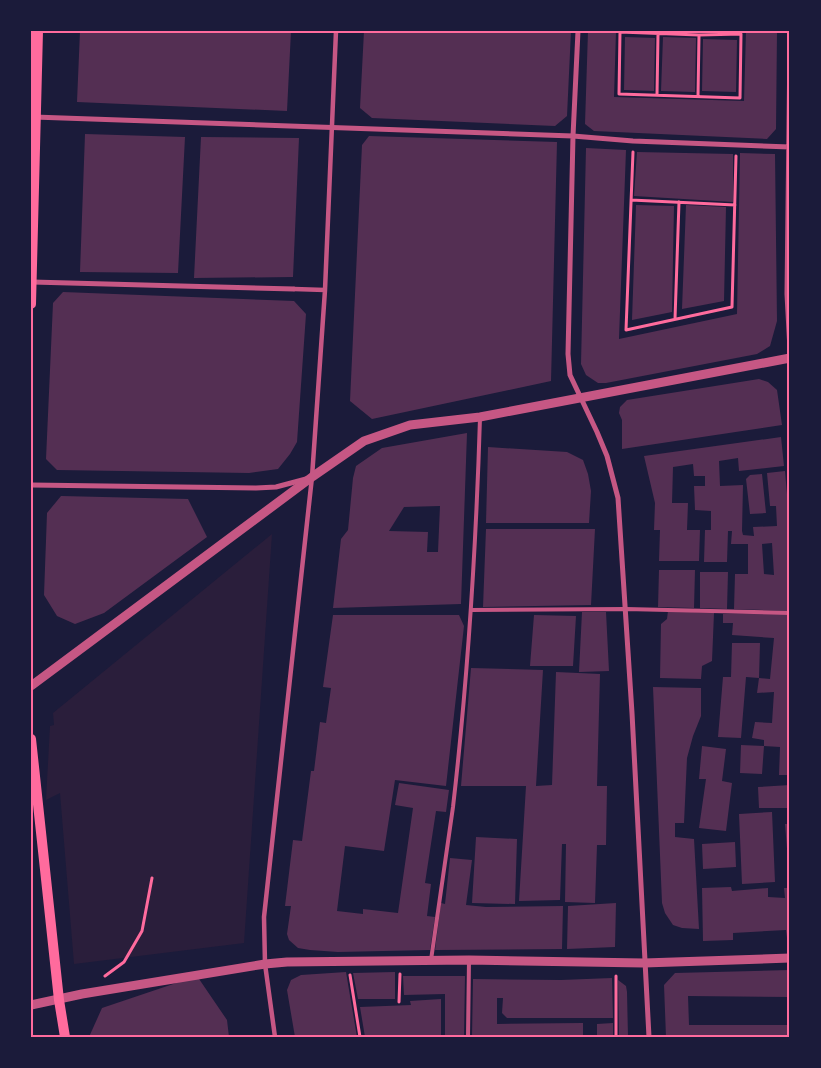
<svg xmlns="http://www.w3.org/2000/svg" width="821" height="1068" viewBox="0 0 821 1068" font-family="Lato,sans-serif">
<rect width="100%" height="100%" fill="#1b1b3a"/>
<path fill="#2a1e3b" d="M272 534 244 943 74 964 60 793 46 800 50 726 54 725 53 713Z"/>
<path fill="#542f53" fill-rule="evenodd" d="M80 31H291L287 111 77 102Z
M364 31H571L567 116 555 126 372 118 360 108Z
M588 31H616L614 97 744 101 746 31H777L776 129 767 139 594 131 585 124Z
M625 37 655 38 654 91 624 90Z
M663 37 696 38 695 92 661 91Z
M703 39 737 40 736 92 702 91Z
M85 134 185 137 178 273 80 272Z
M369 136 557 142 551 381 372 419 350 401 362 145Z
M201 137 299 138 293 277 194 278Z
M586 148 626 150 619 339 737 314 740 153 775 154 777 321 770 346 757 354 606 383H598L586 375 581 364Z
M637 152 733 154V202L634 196Z
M636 205 674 206 672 312 632 320Z
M686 205 726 207 724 301 682 309Z
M63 292 294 301 306 314 297 442 290 454 278 469 249 473 57 470 46 459 53 303Z
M759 379 768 382 777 390 782 425 622 449V420L619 413 620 407 627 400Z
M467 433 461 604 333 608 341 539 348 530 353 478 356 466 382 448ZM440 506 438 552H427L428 532 389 531 404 507Z
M781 437 784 466 739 471 738 458 719 461 720 486 743 485 742 531 743 535 754 536 753 527 777 526 776 506H770L767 473 785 471 790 529V611L734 609 735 574H748V544H731L732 531H728L727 562H704L705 530H711V511L695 510 694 486H705V476H694L693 464 673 467 672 503H688L687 530H700L699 561H659L660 530H654L655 503 644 456ZM772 543 774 575 764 574 762 544Z
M488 447 567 452 583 460 588 474 591 491 589 523H486Z
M762 474 766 513 750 514 746 479 750 475Z
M61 496 188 499 207 537 104 613 75 624 57 616 44 595 47 513Z
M486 529H595L591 605 483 607Z
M659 570H695L694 608 658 607Z
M700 572H728L727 609 700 608Z
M668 611 714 613 712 661 702 666 701 679 660 678 661 624 667 619Z
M582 612H606L609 671 579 672Z
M723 614H790V775H779L780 747 764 746V740L752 738 755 722 772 723 774 692 757 693 759 678 746 677 741 738 718 737 723 677H731L732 643H760L759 678 770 679 774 638 732 635 733 623H723Z
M333 615H459L464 626 446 786 395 780 384 851 345 846 337 911 363 914V909L398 913 413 808 395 805 399 783 449 790 446 812 436 811 425 883 431 884 427 916 435 917 430 950 338 952 310 950 298 948 289 940 287 934 291 906H285L293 840 302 841 311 771H314L320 722 326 723 331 688 323 687Z
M534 615 576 616 573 666H530Z
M471 668 543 670 536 786 552 785 556 672 600 674 597 786H607L606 845H597L595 903 565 902 566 844H562L560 900 519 901 526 786H461Z
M653 687 701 688V716L693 736 687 758 684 823H675V837L694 839 699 929 682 928 673 925 665 913 662 903Z
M741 745 764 746 762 774 740 773Z
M702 746 726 749 722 781 732 783 726 831 699 828 706 779H699Z
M790 785V808H759L758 787Z
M772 812 775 882 742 884 739 814Z
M785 824H790V861H788Z
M476 837 517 839 515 904 472 903Z
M735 842 736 867 703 869 702 844Z
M450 858 472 860 466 905 486 907 563 906 562 949 435 950 441 903 445 904Z
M731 887 732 891 768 888V897L785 898 784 888H790V938H787L786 930 733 933V940L703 941 702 888Z
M616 903 615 947 567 949 568 906Z
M790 970V997L688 996 689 1025H790V1037H666L664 985 675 973Z
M346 972 357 1037H295L287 990 291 980 301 975Z
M395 972V999H358L353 973Z
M197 976 227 1020 229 1037H89L102 1008Z
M403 976H465L464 1037H445V994L404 995Z
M612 978 613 1018H507L502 1013 503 998H497V1024L583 1023V1037H472L473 979 561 980Z
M618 980 626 986 627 992 628 1037H619Z
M441 999V1037H365L360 1007 411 1005 410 1001Z
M613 1023V1037H597V1024Z"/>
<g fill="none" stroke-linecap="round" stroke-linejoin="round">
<path stroke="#ff6b9d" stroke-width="3" d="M620 32 699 35 741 34 740 98 619 94Z
M657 95 658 34
M698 96 699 35
M633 152 626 330 732 307 736 156
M631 200 735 205
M675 319 679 202
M350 975 360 1037
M105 976 124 962 142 931 152 878
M616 976V1037
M399 1002 400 974"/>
<path stroke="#c65784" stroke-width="4" d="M471 610 626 609 790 613
M431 960C438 909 446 858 453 807 468 677 476 547 480 418
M468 1037 469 960"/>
<path stroke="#c65784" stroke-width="4.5" d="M294 289 325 290
M275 1037 265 964 264 917 312 477 325 290 336 31"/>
<path stroke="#c65784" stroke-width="5" d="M578 31 573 136 568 354 570 375 597 432 607 456 618 498 632 713 649 1037
M790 42 787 294 790 350
M34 117 573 136 633 141 790 147
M32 282 294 289
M31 485 256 488 276 487 306 479"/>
<path stroke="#c65784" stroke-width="9" d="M31 686 312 477 364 441 410 425 480 417 790 358
M31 1005 82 994 265 964 287 962 469 960 644 963 790 958"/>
<path stroke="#ff6b9d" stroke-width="10" d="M31 304 38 31
M31 739 59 1000 65 1037"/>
</g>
<rect width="821" height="1068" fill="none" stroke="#1b1b3a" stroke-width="65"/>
<rect x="32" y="32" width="756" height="1004" fill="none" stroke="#ff6b9d" stroke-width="2"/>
</svg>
